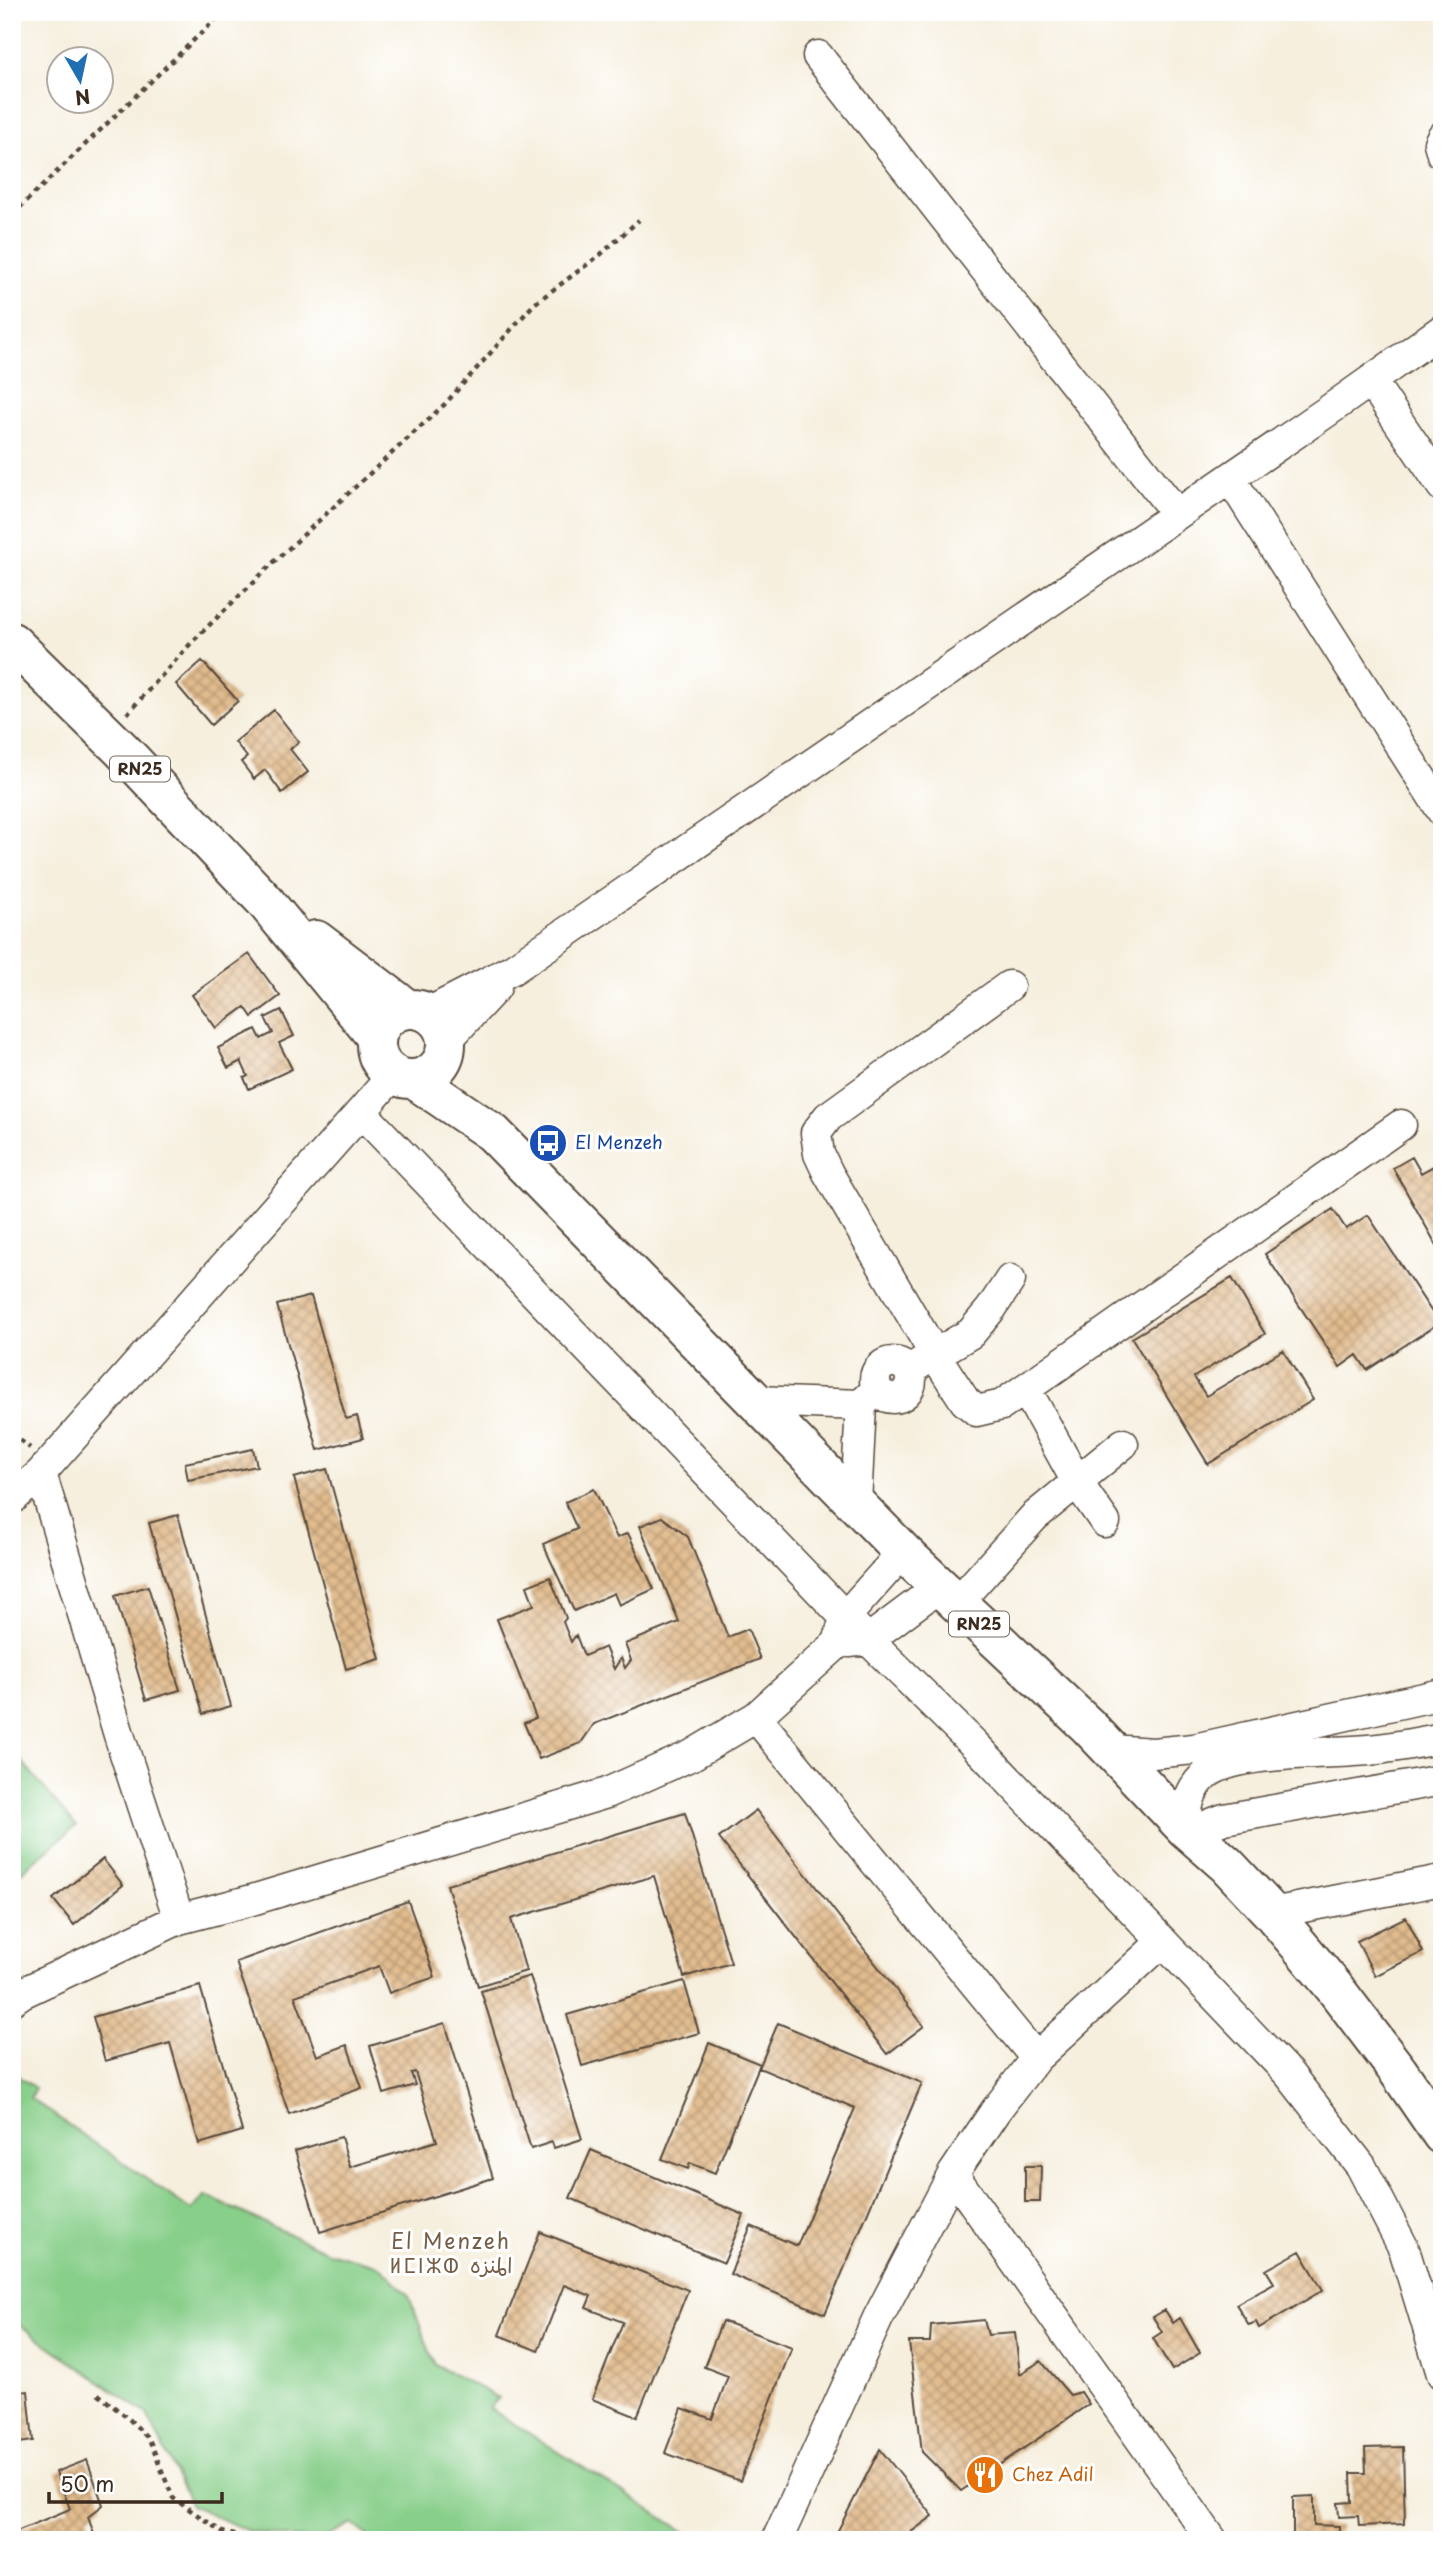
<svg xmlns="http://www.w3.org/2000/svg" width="1454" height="2552" viewBox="0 0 1454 2552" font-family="'Playpen Sans','Playpen Sans Arabic','Noto Sans Tifinagh',sans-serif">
<defs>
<pattern id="building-cross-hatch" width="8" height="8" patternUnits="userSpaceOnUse" patternTransform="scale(1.75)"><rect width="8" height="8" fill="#e2bc8e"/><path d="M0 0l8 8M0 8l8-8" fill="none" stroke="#b89973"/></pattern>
</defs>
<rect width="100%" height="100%" fill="#fff"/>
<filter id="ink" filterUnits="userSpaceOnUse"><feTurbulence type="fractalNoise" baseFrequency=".0143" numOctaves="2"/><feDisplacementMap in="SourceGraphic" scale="14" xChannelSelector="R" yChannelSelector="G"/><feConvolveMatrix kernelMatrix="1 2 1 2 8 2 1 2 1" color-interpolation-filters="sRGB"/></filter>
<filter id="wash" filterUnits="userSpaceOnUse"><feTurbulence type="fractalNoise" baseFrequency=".00686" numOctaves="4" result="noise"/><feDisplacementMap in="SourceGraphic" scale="28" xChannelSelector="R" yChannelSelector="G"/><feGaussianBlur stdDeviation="1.57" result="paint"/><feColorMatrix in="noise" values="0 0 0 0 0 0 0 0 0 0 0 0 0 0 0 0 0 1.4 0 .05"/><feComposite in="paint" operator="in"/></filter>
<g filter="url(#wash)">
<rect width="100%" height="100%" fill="#f6efde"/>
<path fill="#88cf8a" stroke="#627c54" stroke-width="2" d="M19 1758 76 1826 12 1879V1763Z
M12 2072 35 2088 30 2098 191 2210 206 2196 328 2252 380 2266 408 2294 435 2365 499 2398 489 2408 698 2540H373L352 2523 320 2540H312L248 2531 191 2505 147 2414 12 2320Z"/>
<g id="blocks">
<path fill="url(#building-cross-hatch)" d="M202 661 238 701 211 725 176 684Z
M274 710 299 742 290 749 308 772 282 793 265 770 254 779 241 762 247 757 235 742Z
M12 886 20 895 12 902Z
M249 954 280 996 252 1017 245 1007 216 1028 192 995Z
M281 1010 294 1036 279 1043 292 1069 249 1089 244 1078 248 1076 241 1061 228 1068 218 1048 256 1029 261 1039 273 1033 265 1018Z
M1412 1157 1421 1173 1441 1162 1442 1164V1191L1439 1192 1442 1196V1255L1393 1168Z
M1333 1209 1346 1229 1368 1215 1439 1323 1367 1370 1357 1355 1340 1367 1265 1254Z
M1232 1278 1265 1334 1194 1377 1206 1396 1283 1350 1313 1400 1208 1464 1132 1338Z
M311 1296 346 1419 357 1416 363 1438 318 1450 277 1305Z
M253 1449 257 1466 188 1480 185 1463Z
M327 1469 380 1659 346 1669 294 1478Z
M594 1489 617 1538 628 1533 654 1589 619 1605 614 1593 574 1611 543 1544 577 1529 565 1502Z
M178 1515 231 1706 203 1714 149 1523Z
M662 1517 688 1537 728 1637 748 1629 760 1659 594 1724 581 1743 539 1759 524 1723 536 1718 497 1619 534 1605 527 1586 550 1577 566 1618 563 1622 571 1642 576 1635 584 1656 605 1647 614 1669 621 1658 625 1668 631 1660 625 1644 679 1622 640 1526Z
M148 1586 180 1690 146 1700 115 1596Z
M756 1810 924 2026 887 2054 719 1838Z
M685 1813 731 1963 684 1977 654 1876 511 1919 526 1971 478 1986 447 1885Z
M103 1859 123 1885 74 1925 53 1899Z
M408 1901 435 1977 389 1993 379 1966 295 1996 317 2056 347 2045 362 2088 289 2114 236 1962Z
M1406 1917 1423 1952 1375 1976 1357 1941Z
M530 1976 582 2139 554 2148 552 2142 531 2149 481 1991Z
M684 1981 699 2033 582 2066 567 2015Z
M200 1986 242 2131 199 2144 170 2043 105 2061 93 2017Z
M445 2023 493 2178 320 2232 295 2151 341 2137 350 2167 437 2141 415 2072 411 2073 415 2085 384 2094 370 2046Z
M778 2023 922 2083 825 2314 730 2274 751 2226 797 2246 855 2108 759 2068Z
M709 2043 760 2064 715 2173 690 2163 688 2169 662 2159Z
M591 2150 744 2215 724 2263 570 2198Z
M1025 2166H1041L1040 2202H1025Z
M540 2232 688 2290 637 2417 592 2399 623 2322 586 2308 591 2296 564 2285 538 2351 499 2335Z
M1300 2251 1323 2290 1259 2328 1256 2322 1249 2325 1236 2304 1274 2283 1266 2270Z
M1165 2310 1173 2323 1180 2318 1200 2353 1172 2370 1153 2338 1162 2332 1153 2317Z
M984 2320 988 2335 1015 2333 1020 2374 1041 2361 1070 2395 1081 2392 1089 2404 961 2491 922 2452 909 2342H930L931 2325Z
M722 2321 792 2347 740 2481 665 2453 682 2408 712 2419 728 2376 704 2367Z
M28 2391 33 2441 12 2444V2393Z
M1403 2447 1405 2524 1359 2526 1358 2516 1339 2517 1338 2503 1352 2502 1351 2473H1366L1365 2448Z
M880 2449 933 2516 900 2540H833Z
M87 2460 103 2505 88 2517 95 2537 91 2540H12V2533L70 2509 56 2472Z
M1314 2496V2525L1339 2526V2540H1293V2497Z"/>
</g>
</g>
<g filter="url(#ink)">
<use href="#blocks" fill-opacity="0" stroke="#57483b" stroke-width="2"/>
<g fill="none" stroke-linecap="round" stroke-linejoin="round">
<defs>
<path id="minor" d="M818 56 1177 514
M1442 137 1439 143 1442 154
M1371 381 1442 486
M1230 478 1442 811
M1009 986 828 1117 816 1133 819 1154 828 1173 935 1355 965 1401 977 1411 1002 1405 1401 1125
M428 1013 513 969 1325 413 1442 330
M446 1041 496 987
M361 1112 393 1075
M875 1380a18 18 0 1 1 36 0a18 18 0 1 1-36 0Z
M909 1370 971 1333 991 1309 1010 1280
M755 1401 861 1405
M1034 1404 1077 1482 1105 1522
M41 1473 119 1735 179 1919
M12 1499 41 1473 361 1112 845 1617 975 1745 1289 2074 1361 2166 1404 2249 1442 2374
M856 1503 861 1405 877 1389
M957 1603 1034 1517 1123 1444
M849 1642 868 1640 940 1586
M756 1717 1036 2058
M1111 1750 1153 1753 1194 1749 1442 1694
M1186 1829C1185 1807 1190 1786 1209 1772 1240 1751 1328 1754 1368 1750 1393 1748 1417 1743 1442 1738
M1190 1832 1224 1819 1442 1780
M1272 1913 1442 1880
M12 2000 22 1993 179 1919 252 1900 607 1793 692 1755 756 1717 838 1643 845 1617 903 1552
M953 2174 1212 2540
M777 2540 878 2318 953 2174 996 2110 1036 2058 1162 1942"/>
<path id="major" d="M12 642 122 750 264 900 376 1037
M316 940 407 1009
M376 1044a35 35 0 1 1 70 0a35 35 0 1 1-70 0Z
M415 1080 493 1133 903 1552 1088 1726 1186 1829 1227 1865 1272 1913 1334 1987 1398 2071 1442 2135"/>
</defs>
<use href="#minor" stroke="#57483b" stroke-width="33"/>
<use href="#major" stroke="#57483b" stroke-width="42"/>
<path stroke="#57483b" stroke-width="4.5" stroke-dasharray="5 5" stroke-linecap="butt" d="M12 215 223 12
M127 714 192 642 273 563 445 404 534 304 600 255 639 220
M12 1434 30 1448
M98 2394 130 2420 149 2439 173 2498 222 2532 255 2540"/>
<use href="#minor" stroke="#fff" stroke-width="30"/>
<use href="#major" stroke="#fff" stroke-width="38"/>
</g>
</g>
<defs>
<symbol id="bus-disc" viewBox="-11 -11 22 22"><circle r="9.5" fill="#1a4fb4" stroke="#fff"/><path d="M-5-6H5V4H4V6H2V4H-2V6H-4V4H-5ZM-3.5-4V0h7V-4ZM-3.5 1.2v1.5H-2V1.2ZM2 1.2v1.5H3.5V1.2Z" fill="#fff"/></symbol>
<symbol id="restaurant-disc" viewBox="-11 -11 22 22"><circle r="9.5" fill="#e8710a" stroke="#fff"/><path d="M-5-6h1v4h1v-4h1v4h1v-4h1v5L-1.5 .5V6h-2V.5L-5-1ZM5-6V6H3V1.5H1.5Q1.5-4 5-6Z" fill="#fff"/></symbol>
</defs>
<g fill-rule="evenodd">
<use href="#bus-disc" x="526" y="1121" width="44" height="44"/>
<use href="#restaurant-disc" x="963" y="2453" width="44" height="44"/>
</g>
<g text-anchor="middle" stroke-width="6" stroke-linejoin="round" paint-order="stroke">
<g fill="#fff" stroke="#766a62" stroke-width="2">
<rect x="110" y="756.5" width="60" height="25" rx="5"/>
<rect x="949" y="1611.5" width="60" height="25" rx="5"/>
</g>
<g font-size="16" font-weight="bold" fill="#3b2a1e">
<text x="140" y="775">RN25</text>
<text x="979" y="1630">RN25</text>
</g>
<g font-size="18" fill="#164399" stroke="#fff" text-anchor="start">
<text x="575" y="1149">El Menzeh</text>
</g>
<g font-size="18" fill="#c56008" stroke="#fff" text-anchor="start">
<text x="1012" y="2481">Chez Adil</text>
</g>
<g font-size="21" letter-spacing="2" fill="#755d45" stroke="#fff">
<text x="451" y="2249">El Menzeh<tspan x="451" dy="24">ⵍⵎⵏⵣⵀ المنزه</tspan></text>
</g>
</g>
<rect width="1454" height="2552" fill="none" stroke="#fff" stroke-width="42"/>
<g transform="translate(80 80) rotate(171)"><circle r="33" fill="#ffffff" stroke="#b1aaa5" stroke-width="2"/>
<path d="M0-5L12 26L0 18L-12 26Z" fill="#1f6fb2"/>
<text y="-10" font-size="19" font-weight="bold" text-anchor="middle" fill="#3b2a1e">N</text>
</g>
<path d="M49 2492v10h173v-10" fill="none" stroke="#3b2a1e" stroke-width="3.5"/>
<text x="60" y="2492" font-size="21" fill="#3b2a1e" stroke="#ffffff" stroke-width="5" paint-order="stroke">50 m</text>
</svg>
